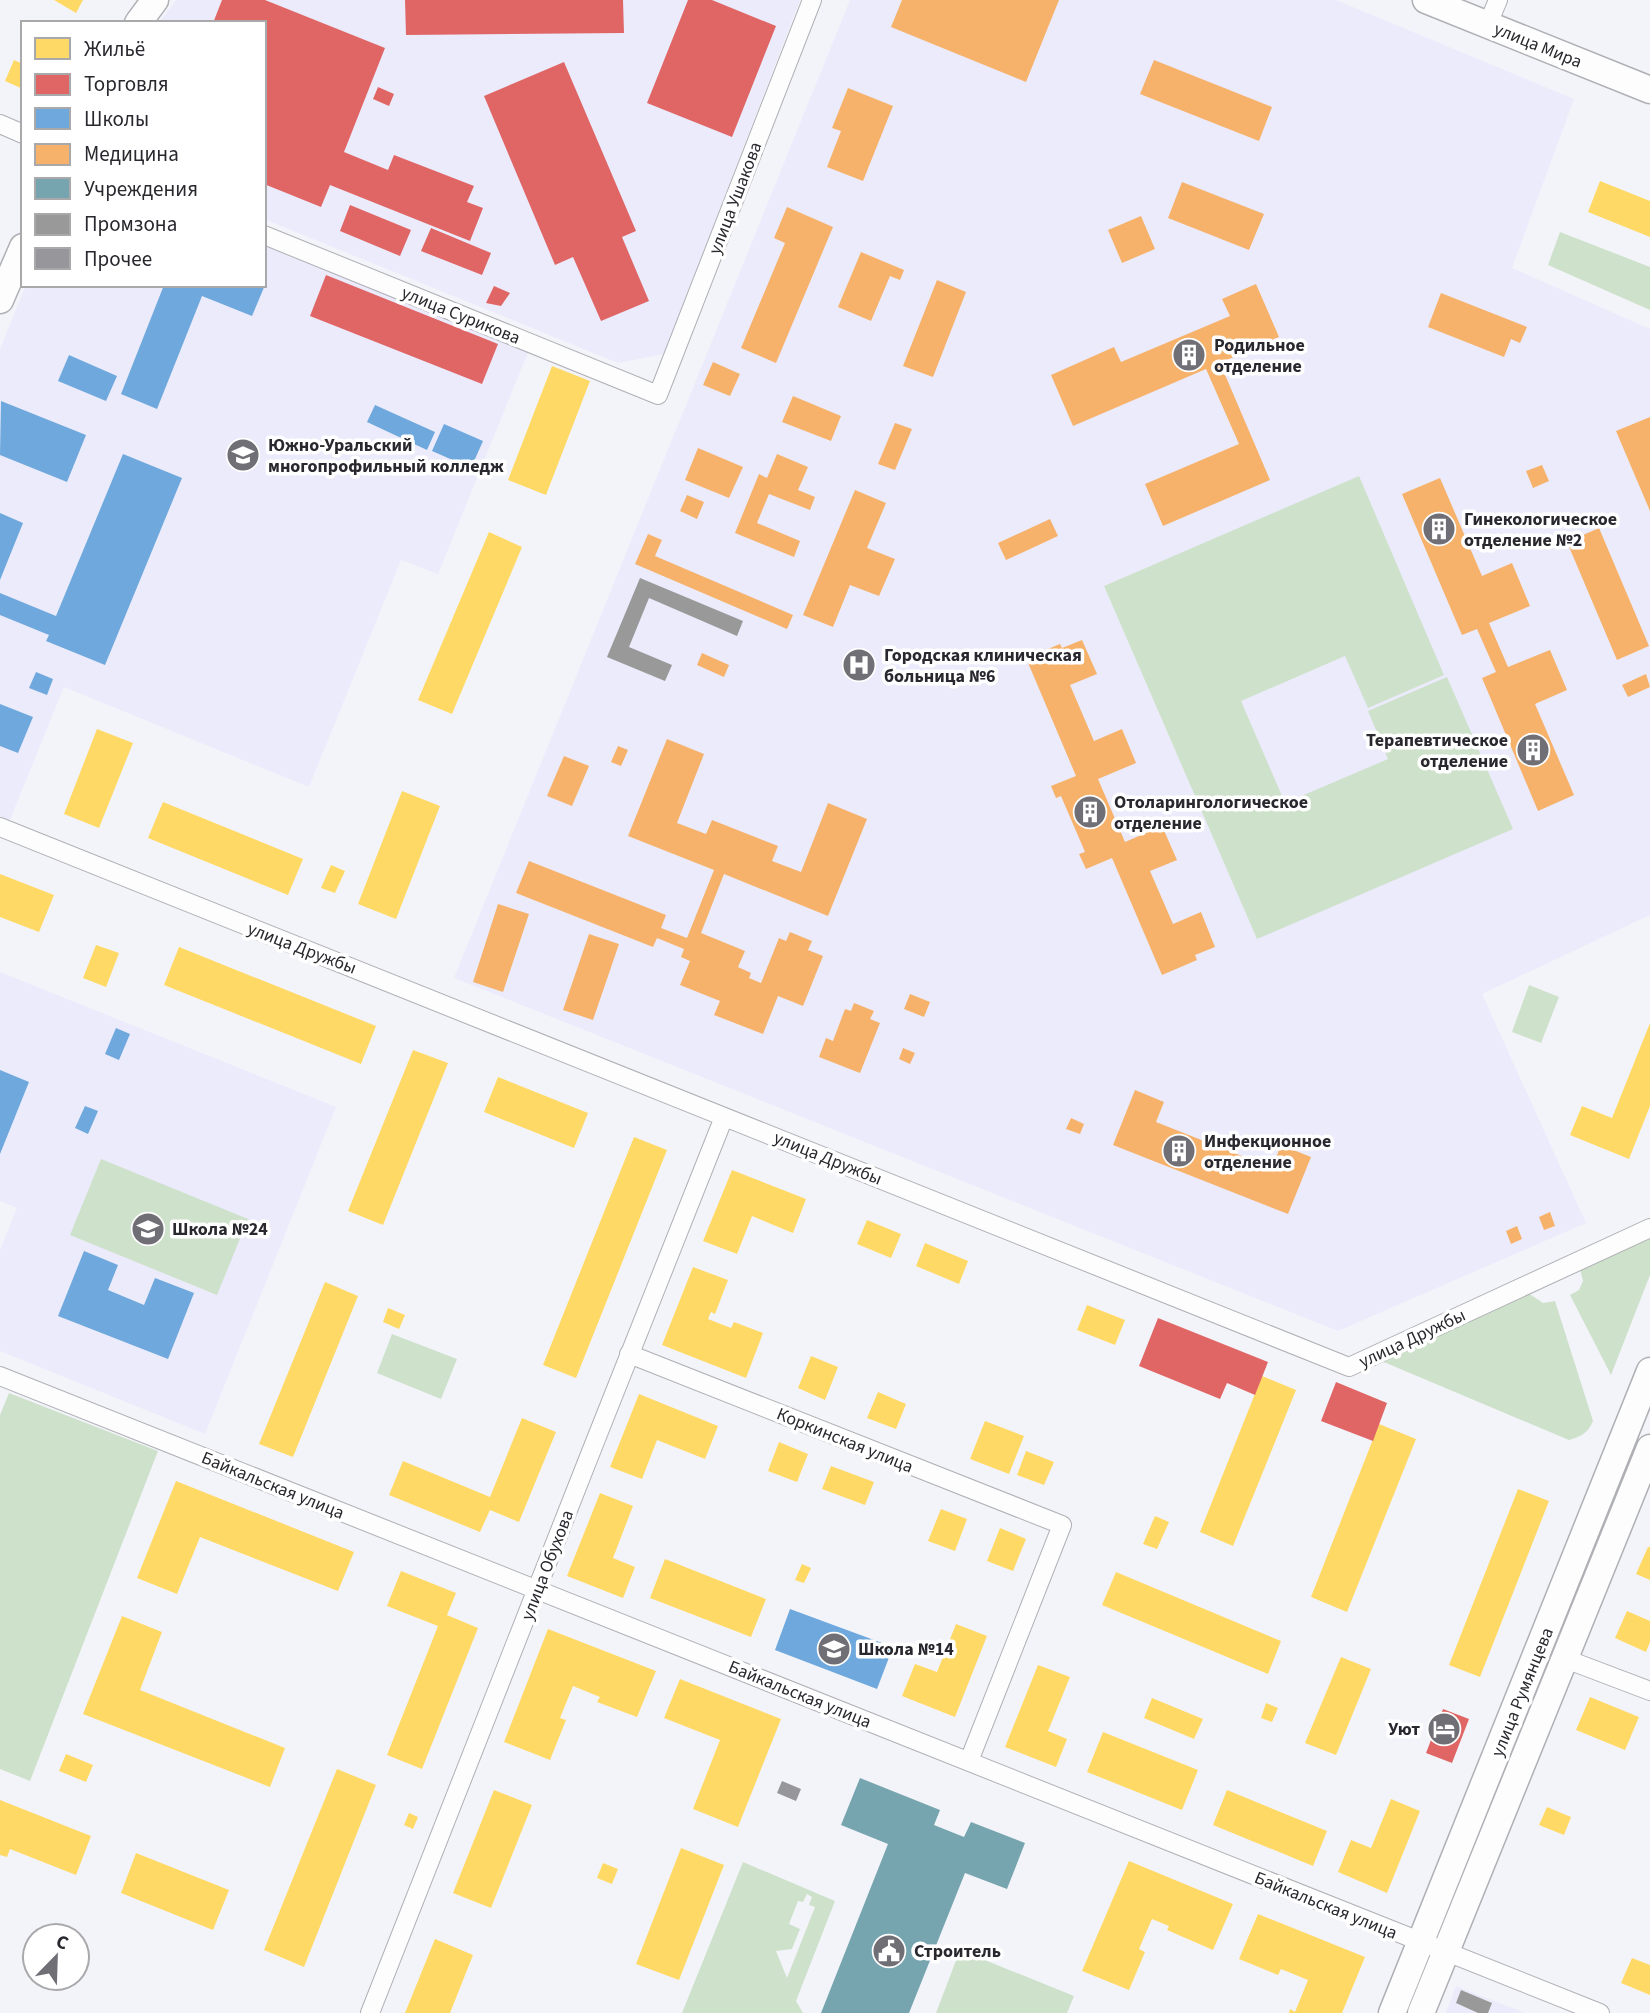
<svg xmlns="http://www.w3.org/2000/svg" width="1650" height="2013" viewBox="0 0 1650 2013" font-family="'Source Sans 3',sans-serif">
<rect width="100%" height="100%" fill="#f3f4fa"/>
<path fill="#ebebfb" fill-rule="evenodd" d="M176 0H800L664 354 618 363 264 219V23H159Z
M850 0H1336L1574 99 1512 268 1650 329V915L1482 994 1586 1223 1338 1331 454 978ZM1359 477 1345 656 1240 701 1285 804 1388 759 1257 939 1104 586Z
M264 242 529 350 438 574 401 560 309 787 64 687 9 822 0 819V349L26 285H264Z
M0 972 336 1107 205 1434 0 1351V1250L17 1208 0 1201Z
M1456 1986 1525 2013H1446Z"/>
<path fill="#cee1ca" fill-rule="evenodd" d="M1560 232 1650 267V310L1548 265Z
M1359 476 1444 675 1368 708 1345 656 1241 701 1285 803 1388 759 1368 711 1447 677 1513 829 1257 939 1104 586Z
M1529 985 1559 997 1541 1043 1512 1032Z
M101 1159 248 1219 217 1295 70 1235Z
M1650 1236V1275L1611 1375 1570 1295 1579 1290 1583 1281 1579 1265Z
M1525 1291 1543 1303 1555 1301 1593 1421C1588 1433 1582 1436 1569 1440L1379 1360Z
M392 1334 457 1359 441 1399 377 1373Z
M9 1393 158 1451 30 1781 0 1769V1415Z
M743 1862 835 1901 796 2001 803 2013H682ZM807 1894 812 1897 809 1905 815 1907 787 1978 776 1951 792 1949 800 1929 789 1924 798 1901 803 1902Z
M960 1950 1074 1996 1067 2013H936Z"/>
<path fill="#ffd966" d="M54 0H83L76 13Z
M14 60 23 64V89L5 81Z
M1600 181 1650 201V237L1588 212Z
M552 366 590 381 546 495 508 480Z
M489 532 522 547 452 714 418 700Z
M97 729 133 743 99 828 64 814Z
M402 791 440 806 396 919 358 904Z
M163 802 303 859 288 895 148 838Z
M331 865 345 871 335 893 321 888Z
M0 874 54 895 39 932 0 917Z
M96 945 119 953 106 987 83 978Z
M179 947 376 1026 361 1064 164 985Z
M1650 1023V1106L1629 1159 1570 1135 1582 1106 1612 1118Z
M413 1050 448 1063 383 1225 348 1211Z
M498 1077 588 1113 574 1148 484 1112Z
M634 1137 667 1150 576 1378 543 1365Z
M732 1170 806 1199 793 1233 752 1216 737 1254 703 1241Z
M867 1220 901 1234 891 1258 857 1244Z
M925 1243 968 1261 959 1284 916 1266Z
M693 1267 728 1280 715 1314 711 1312 708 1319 731 1328 734 1322 763 1333 746 1378 662 1345Z
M325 1282 358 1296 293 1457 259 1444Z
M1087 1305 1125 1320 1115 1345 1077 1330Z
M388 1308 405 1315 399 1329 383 1322Z
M811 1356 838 1367 825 1400 798 1388Z
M1262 1376 1296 1390 1233 1546 1200 1532Z
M878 1392 906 1404 896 1429 867 1418Z
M639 1394 718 1426 705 1459 657 1440 642 1479 610 1467Z
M522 1418 556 1432 519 1522 490 1510 480 1532 389 1495 403 1461 490 1497Z
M985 1421 1024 1436 1009 1474 970 1459Z
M1379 1424 1416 1439 1347 1612 1311 1597Z
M779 1442 808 1454 797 1482 768 1471Z
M1026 1451 1054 1462 1044 1485 1017 1475Z
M831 1466 874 1482 865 1505 822 1489Z
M176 1481 354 1552 338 1591 200 1537 177 1594 137 1578Z
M1518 1489 1549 1501 1480 1677 1449 1665Z
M600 1493 633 1506 613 1558 635 1567 623 1598 567 1576Z
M941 1509 967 1519 955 1551 928 1541Z
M1155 1516 1169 1522 1157 1549 1143 1544Z
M1000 1528 1026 1539 1013 1571 987 1561Z
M1648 1547H1650V1580L1636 1574Z
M665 1559 766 1599 751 1637 650 1598Z
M802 1564 811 1568 804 1583 795 1580Z
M401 1571 456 1593 447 1615 478 1628 422 1769 387 1755 438 1626 387 1606Z
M1116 1572 1281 1641 1268 1674 1102 1605Z
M1627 1611 1650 1621V1642L1646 1652 1615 1638Z
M122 1616 162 1632 140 1690 285 1748 270 1787 83 1714Z
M956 1624 987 1636 955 1717 902 1696 915 1664 937 1672Z
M548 1629 656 1671 637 1717 597 1702 600 1697 573 1686 560 1718 566 1720 550 1760 504 1742Z
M1341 1657 1371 1669 1336 1755 1305 1743Z
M1038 1665 1070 1677 1048 1731 1067 1739 1056 1767 1005 1747Z
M680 1679 781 1719 738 1827 693 1809 720 1740 664 1718Z
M1590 1697 1639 1717 1625 1750 1576 1730Z
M1152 1698 1203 1719 1194 1739 1144 1718Z
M1266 1703 1278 1708 1272 1722 1261 1718Z
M1103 1732 1198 1770 1182 1810 1087 1772Z
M66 1754 93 1765 86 1782 59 1771Z
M337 1769 376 1785 304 1967 264 1950Z
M494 1790 532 1805 491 1908 453 1893Z
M1227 1790 1327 1831 1313 1866 1213 1825Z
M1391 1799 1420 1811 1387 1893 1338 1872 1351 1840 1371 1848Z
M0 1800 91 1836 76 1875 10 1849 7 1857 0 1855Z
M1547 1807 1571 1817 1564 1835 1539 1825Z
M409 1813 418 1817 413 1829 404 1825Z
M681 1848 724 1865 679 1980 636 1964Z
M136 1853 229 1890 213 1930 121 1893Z
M1129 1861 1233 1904 1213 1950 1167 1930 1169 1926 1152 1919 1139 1949 1145 1952 1129 1990 1082 1971Z
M603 1863 618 1869 612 1884 597 1878Z
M1258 1914 1365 1957 1342 2013H1289L1290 2009 1295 2012 1308 1980 1281 1969 1278 1975 1239 1959Z
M435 1939 473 1955 450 2013H405Z
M1632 1958 1650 1965V1995L1621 1983Z"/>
<path fill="#e06666" d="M222 0H265L385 48 344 152 388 170 394 155 474 186 467 202 483 208 470 241 330 185 321 207 264 184V23H213Z
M405 0H623L624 33 406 35Z
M688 0H712L776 26 732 137 647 103Z
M564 62 636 231 622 237 649 301 601 321 573 257 555 265 484 96Z
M378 87 394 94 389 106 373 99Z
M350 205 411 230 400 256 340 231Z
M431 228 491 253 482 275 421 251Z
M326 275 498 344 482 384 310 316Z
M494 286 510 293 501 306 486 303Z
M1158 1318 1268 1362 1255 1395 1227 1383 1220 1399 1139 1366Z
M1336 1382 1387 1403 1373 1441 1321 1421Z
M1443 1709 1469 1719 1452 1763 1426 1753Z"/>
<path fill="#6fa8dc" d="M164 285H265L252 316 202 296 157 409 121 394Z
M69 355 117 376 106 401 58 381Z
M1 401 86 435 67 482 0 455Z
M375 405 435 432 427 450 367 422Z
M444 424 483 441 471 468 432 451Z
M123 454 182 478 105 665 46 641 49 635 0 615V593L56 616Z
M0 513 23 523 0 580Z
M36 672 53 679 47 695 29 688Z
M0 704 33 717 18 753 0 746Z
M116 1028 130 1034 119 1060 105 1054Z
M0 1070 29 1082 0 1154Z
M85 1106 98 1111 88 1134 75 1128Z
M84 1251 118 1265 108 1290 144 1305 155 1278 194 1293 168 1359 58 1316Z
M790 1609 893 1647 877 1689 775 1650Z"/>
<path fill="#f6b26b" d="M902 0H1059L1026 82 891 27Z
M1154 60 1272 107 1259 141 1140 94Z
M848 88 893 106 863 181 827 167 841 131 832 128Z
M1182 182 1264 214 1249 250 1168 218Z
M787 207 833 227 776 363 741 348 785 243 774 238Z
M1141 216 1155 249 1122 263 1108 230Z
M861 252 904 270 900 280 890 276 871 321 838 307Z
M937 280 966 292 933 377 903 366Z
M1256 284 1279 337 1220 363 1270 480 1163 526 1145 484 1239 444 1206 369 1073 426 1051 375 1114 347 1121 362 1230 316 1222 299Z
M1441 293 1527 327 1520 343 1511 339 1504 357 1428 327Z
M713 362 740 374 730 396 703 385Z
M793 396 841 416 831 441 782 422Z
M1650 417V511L1616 431Z
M895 423 912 429 895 470 878 464Z
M698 448 743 467 729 498 685 480Z
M777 454 808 467 798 490 815 497 810 510 769 494 757 523 800 541 794 557 735 533 759 474 767 478Z
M1542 465 1549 481 1533 488 1526 471Z
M1440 478 1482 576 1512 563 1530 606 1489 623 1508 667 1550 650 1567 690 1535 704 1574 795 1538 811 1482 678 1496 672 1477 629 1462 635 1402 494Z
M855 490 886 503 867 548 895 559 879 596 850 585 833 627 803 615Z
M687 495 704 502 697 519 680 511Z
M1050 519 1058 536 1006 560 998 543Z
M1599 528 1649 646 1617 660 1567 542Z
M648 534 662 540 655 556 793 615 787 629 635 564Z
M1082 640 1097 674 1070 685 1094 741 1122 729 1136 763 1098 779 1125 842 1162 826 1177 860 1150 871 1173 924 1201 912 1215 947 1195 955 1197 960 1162 975 1112 858 1086 869 1079 854 1085 852 1061 796 1056 798 1051 786 1076 776 1026 658 1060 644 1062 648Z
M702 653 729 665 724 677 697 665Z
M1646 674 1650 687 1628 697 1622 685Z
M667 739 704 754 677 823 706 834 712 820 778 846 772 861 801 872 828 803 867 819 828 916 724 874 701 933 745 951 738 967 751 973 749 978 761 983 779 938 786 941 790 932 812 941 808 950 823 956 803 1006 778 996 763 1034 714 1015 720 1001 680 985 690 961 681 957 684 949 657 938 653 947 516 893 529 861 666 915 661 928 687 938 714 870 628 836Z
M618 746 628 750 621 766 611 762Z
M564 756 589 766 572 806 547 796Z
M498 904 529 914 503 992 473 982Z
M589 934 619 944 593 1020 563 1010Z
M910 994 930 1002 924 1017 904 1009Z
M854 1003 874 1011 870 1019 880 1023 860 1073 819 1057 826 1038 833 1041 845 1009 851 1011Z
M903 1048 915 1053 910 1064 899 1059Z
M1135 1090 1164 1102 1156 1122 1272 1168 1281 1145 1311 1157 1288 1214 1113 1145Z
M1071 1118 1084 1124 1080 1134 1066 1129Z
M1550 1212 1555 1226 1544 1230 1539 1217Z
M1517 1226 1522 1239 1511 1244 1506 1231Z"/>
<path fill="#76a5af" d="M860 1778 940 1810 934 1825 964 1837 971 1822 1025 1843 1007 1889 965 1873 909 2013H821L888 1844 841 1825Z"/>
<path fill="#999" d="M640 578 743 621 737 636 649 598 629 647 672 665 665 681 607 657Z
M1461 1990 1492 2003 1488 2013H1478L1456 2003Z"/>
<path fill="#96969b" d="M782 1781 801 1789 796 1801 777 1793Z"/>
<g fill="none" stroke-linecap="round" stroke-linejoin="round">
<defs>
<path id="street" d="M1488 24 1498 0
M0 124 23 134
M264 235 658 395 812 0
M0 827 1349 1367 1650 1228
M629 1354 1062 1525 969 1761
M0 1376 1600 2013
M1563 1658 1650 1691
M370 2013C489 1714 604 1415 724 1117"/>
<path id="secondary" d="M1426 0 1650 90
M138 23 155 0
M0 300 23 247
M1392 2013 1650 1371
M1421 2013 1650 1448"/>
</defs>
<use href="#street" stroke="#afb0b5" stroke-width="20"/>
<use href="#secondary" stroke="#afb0b5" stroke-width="29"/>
<use href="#street" stroke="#fdfdfe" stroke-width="18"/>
<use href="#secondary" stroke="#fdfdfe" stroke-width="26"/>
</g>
<defs>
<symbol id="building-disc" viewBox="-11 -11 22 22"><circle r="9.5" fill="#6f6f75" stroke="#fff"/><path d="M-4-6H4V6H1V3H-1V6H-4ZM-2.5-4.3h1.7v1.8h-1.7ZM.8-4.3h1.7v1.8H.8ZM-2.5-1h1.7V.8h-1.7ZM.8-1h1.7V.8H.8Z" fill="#fff"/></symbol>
<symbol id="university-disc" viewBox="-11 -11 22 22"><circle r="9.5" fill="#6f6f75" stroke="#fff"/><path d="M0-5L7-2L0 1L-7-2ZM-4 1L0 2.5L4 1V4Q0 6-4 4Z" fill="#fff"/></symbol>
<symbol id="hospital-disc" viewBox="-11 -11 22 22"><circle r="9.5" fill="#6f6f75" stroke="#fff"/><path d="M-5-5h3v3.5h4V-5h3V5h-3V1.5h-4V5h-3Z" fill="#fff"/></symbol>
<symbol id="school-disc" viewBox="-11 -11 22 22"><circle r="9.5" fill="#6f6f75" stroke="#fff"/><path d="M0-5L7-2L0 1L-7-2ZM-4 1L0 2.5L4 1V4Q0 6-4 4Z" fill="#fff"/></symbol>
<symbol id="hotel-disc" viewBox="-11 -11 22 22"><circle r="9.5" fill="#6f6f75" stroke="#fff"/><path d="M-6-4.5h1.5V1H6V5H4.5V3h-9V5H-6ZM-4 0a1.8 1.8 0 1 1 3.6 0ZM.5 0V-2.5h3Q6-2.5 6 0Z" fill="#fff"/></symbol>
<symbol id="civic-disc" viewBox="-11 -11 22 22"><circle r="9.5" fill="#6f6f75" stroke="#fff"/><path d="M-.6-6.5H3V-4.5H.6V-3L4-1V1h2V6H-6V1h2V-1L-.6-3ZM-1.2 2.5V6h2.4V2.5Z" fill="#fff"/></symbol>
</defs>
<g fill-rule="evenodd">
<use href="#building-disc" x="1170" y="336" width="38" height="38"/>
<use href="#university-disc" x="224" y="436" width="38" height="38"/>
<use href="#building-disc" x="1420" y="510" width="38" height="38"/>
<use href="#hospital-disc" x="840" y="646" width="38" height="38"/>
<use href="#building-disc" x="1514" y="731" width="38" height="38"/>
<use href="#building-disc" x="1071" y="793" width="38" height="38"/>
<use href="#building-disc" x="1160" y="1132" width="38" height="38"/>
<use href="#school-disc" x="129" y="1210" width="38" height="38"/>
<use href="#school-disc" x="815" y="1630" width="38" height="38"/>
<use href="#hotel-disc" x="1425" y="1710" width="38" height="38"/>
<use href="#civic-disc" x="870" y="1932" width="38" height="38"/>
</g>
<g text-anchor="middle" stroke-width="7" stroke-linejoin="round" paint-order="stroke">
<g font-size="18" fill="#28282e" stroke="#fff">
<text transform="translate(1538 45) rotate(22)" y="6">улица Мира</text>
<text transform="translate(735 198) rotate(-69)" y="6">улица Ушакова</text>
<text transform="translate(461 315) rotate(22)" y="6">улица Сурикова</text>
<text transform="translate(302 948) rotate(21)" y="6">улица Дружбы</text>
<text transform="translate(828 1158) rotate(22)" y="6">улица Дружбы</text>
<text transform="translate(1412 1338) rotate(-25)" y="6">улица Дружбы</text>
<text transform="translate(845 1440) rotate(22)" y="6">Коркинская улица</text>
<text transform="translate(273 1485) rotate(22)" y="6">Байкальская улица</text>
<text transform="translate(547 1565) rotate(-69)" y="6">улица Обухова</text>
<text transform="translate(1522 1692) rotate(-68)" y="6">улица Румянцева</text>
<text transform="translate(800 1694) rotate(22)" y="6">Байкальская улица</text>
<text transform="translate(1326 1905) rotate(22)" y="6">Байкальская улица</text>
</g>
<g font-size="18" font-weight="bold" fill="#28282e" stroke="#fff" text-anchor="start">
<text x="1214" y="351">Родильное<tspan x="1214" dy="21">отделение</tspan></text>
<text x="268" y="451">Южно-Уральский<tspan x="268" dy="21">многопрофильный колледж</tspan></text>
<text x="1464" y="525">Гинекологическое<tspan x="1464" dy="21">отделение №2</tspan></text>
<text x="884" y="661">Городская клиническая<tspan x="884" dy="21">больница №6</tspan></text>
<text x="1508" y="746" text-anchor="end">Терапевтическое<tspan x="1508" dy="21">отделение</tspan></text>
<text x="1114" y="808">Отоларингологическое<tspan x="1114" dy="21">отделение</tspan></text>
<text x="1204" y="1147">Инфекционное<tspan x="1204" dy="21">отделение</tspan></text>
<text x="172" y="1235">Школа №24</text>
<text x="858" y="1655">Школа №14</text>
<text x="1420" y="1735" text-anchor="end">Уют</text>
<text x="914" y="1957">Строитель</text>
</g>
</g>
<rect x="21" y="21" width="245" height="266" fill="#ffffff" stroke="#a9a9ab" stroke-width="2"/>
<rect x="35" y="38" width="35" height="21" fill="#ffd966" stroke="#a9a9ab" stroke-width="2"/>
<text x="84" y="56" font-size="21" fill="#28282e">Жильё</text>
<rect x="35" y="74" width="35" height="21" fill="#e06666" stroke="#a9a9ab" stroke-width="2"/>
<text x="84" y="91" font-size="21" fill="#28282e">Торговля</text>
<rect x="35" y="108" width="35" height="21" fill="#6fa8dc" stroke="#a9a9ab" stroke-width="2"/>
<text x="84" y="126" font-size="21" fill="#28282e">Школы</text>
<rect x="35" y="144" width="35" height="21" fill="#f6b26b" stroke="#a9a9ab" stroke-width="2"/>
<text x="84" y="161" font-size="21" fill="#28282e">Медицина</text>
<rect x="35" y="178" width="35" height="21" fill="#76a5af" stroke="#a9a9ab" stroke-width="2"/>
<text x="84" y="196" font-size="21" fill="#28282e">Учреждения</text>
<rect x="35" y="214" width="35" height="21" fill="#999999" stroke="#a9a9ab" stroke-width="2"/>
<text x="84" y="231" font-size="21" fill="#28282e">Промзона</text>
<rect x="35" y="248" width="35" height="21" fill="#96969b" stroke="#a9a9ab" stroke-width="2"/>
<text x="84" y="266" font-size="21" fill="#28282e">Прочее</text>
<g transform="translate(56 1957) rotate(23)"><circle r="33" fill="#ffffff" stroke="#a9a9ab" stroke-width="2"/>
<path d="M0-5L12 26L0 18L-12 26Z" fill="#6f6f75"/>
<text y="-10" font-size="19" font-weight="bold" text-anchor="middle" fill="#28282e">С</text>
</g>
</svg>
